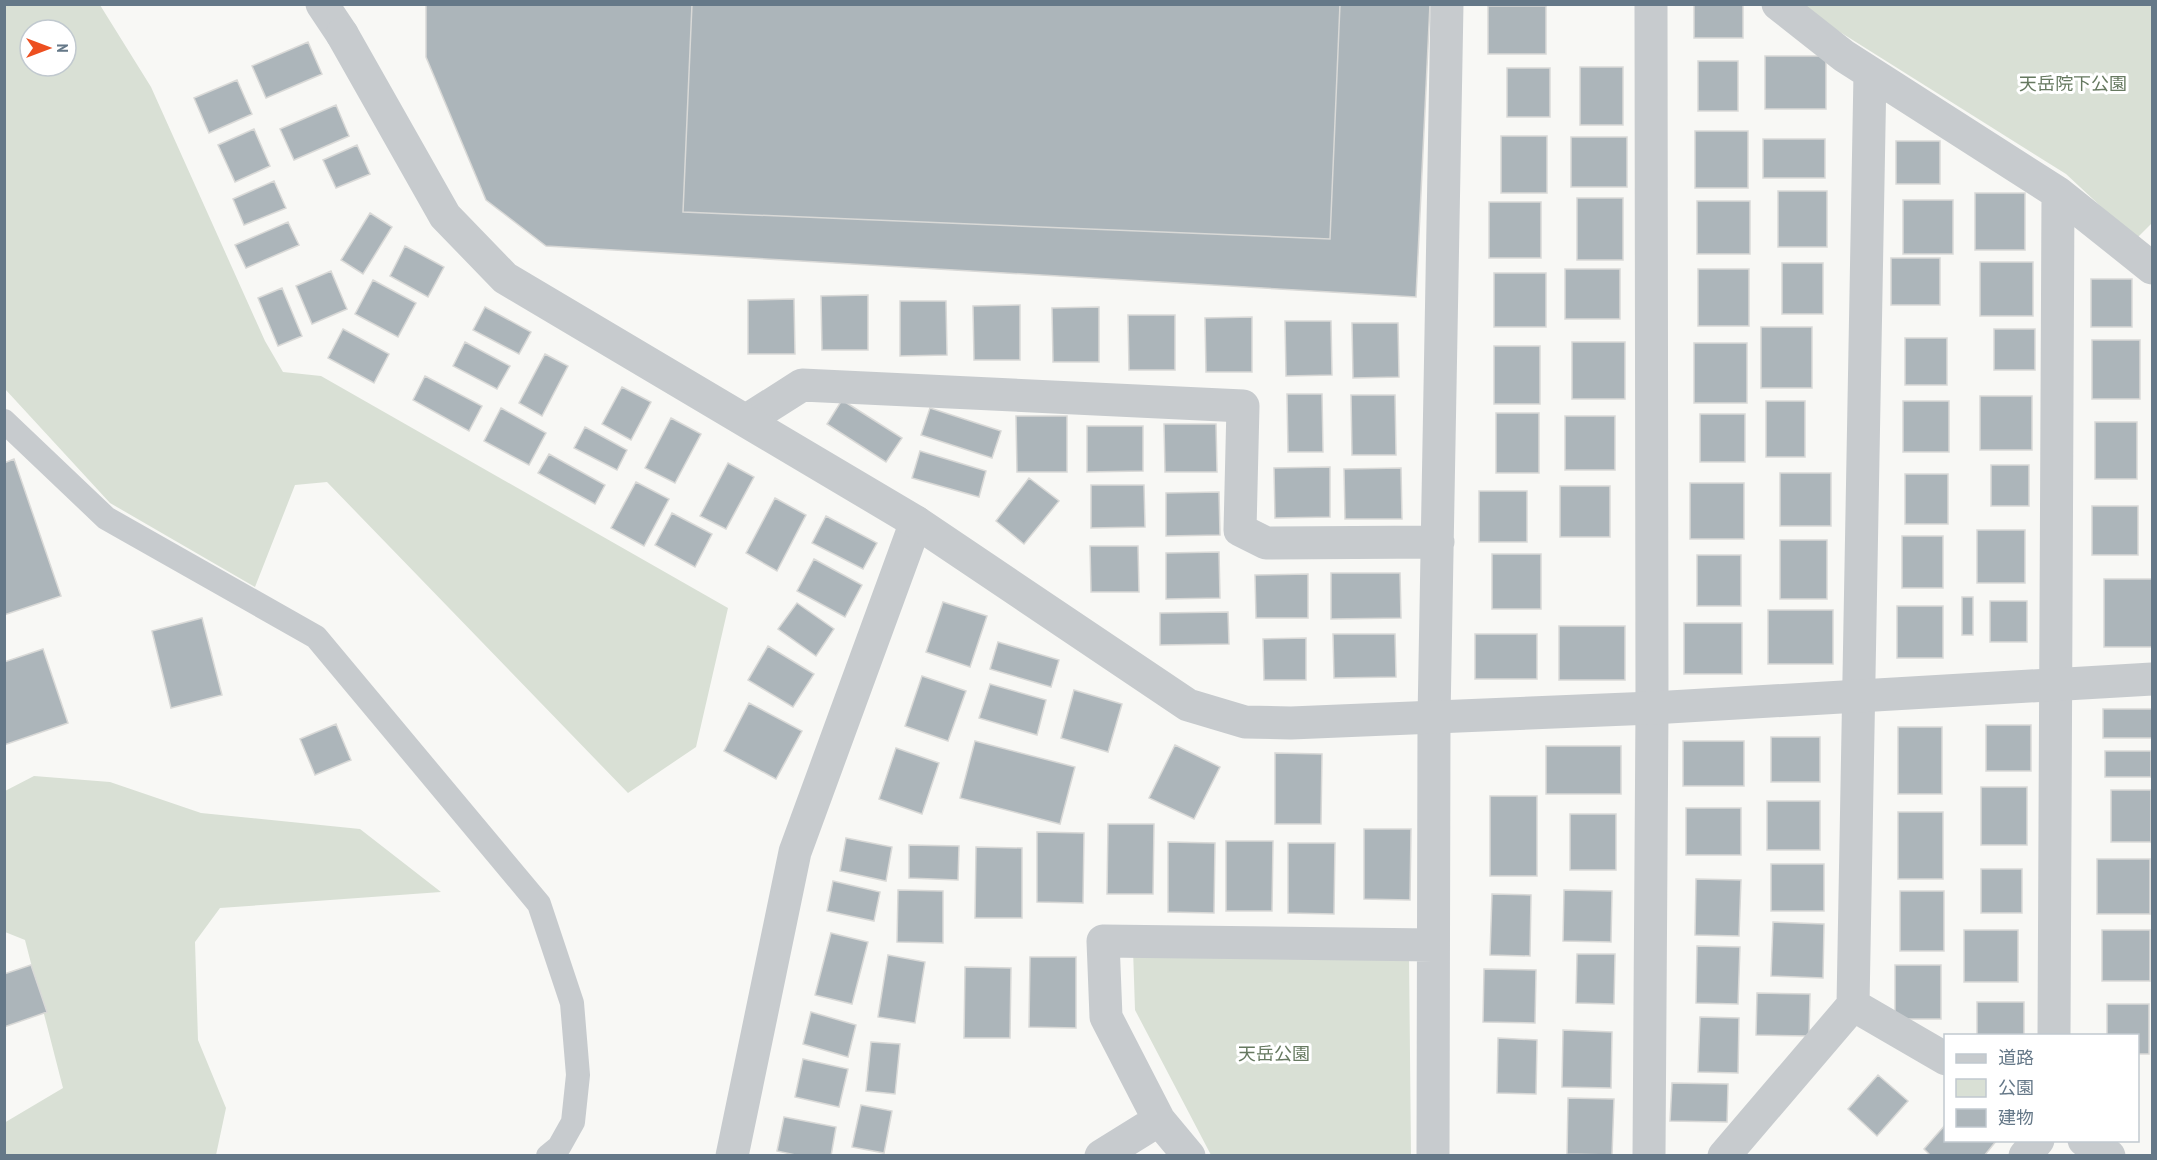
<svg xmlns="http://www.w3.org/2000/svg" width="2157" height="1160" viewBox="0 0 2157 1160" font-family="'PT Sans Narrow','Noto Sans JP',sans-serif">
<rect width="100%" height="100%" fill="#f8f8f5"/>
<path fill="#d9e0d5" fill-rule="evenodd" d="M5 4 100 5 151 87 265 341 283 372 321 376 728 608 696 747 628 793 327 482 295 485 255 587 110 503 5 389ZM30 30H66V66H30Z
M1797 5H2152V223L2136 239 2066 174Z
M34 776 110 782 201 813 360 829 441 892 220 908 195 942 198 1040 226 1108 216 1155H5L4 1123 63 1088 25 940 5 932V791Z
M1133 949 1409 954 1411 1155H1211L1135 1010Z"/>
<path fill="#acb5ba" stroke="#d9d9d7" stroke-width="1.5" d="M426 4H1430L1416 297 546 246 486 200 426 57Z
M692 4H1340L1330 239 683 212Z
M1694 4H1743V38H1694Z
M1488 6H1546V54H1488Z
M308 42 322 74 266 98 252 66Z
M1765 56H1826V109H1765Z
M1698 61H1738V111H1698Z
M1580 67H1623V125H1580Z
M1507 68H1550V117H1507Z
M237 80 252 114 209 133 194 98Z
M336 105 349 136 294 160 280 129Z
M254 129 270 166 235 182 218 145Z
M1695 131H1748V188H1695Z
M1501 136H1547V193H1501Z
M1571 137H1627V187H1571Z
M1763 139H1825V178H1763Z
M1896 141H1940V184H1896Z
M357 145 370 174 336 188 323 160Z
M274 181 286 208 244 225 233 199Z
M1778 191H1827V247H1778Z
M1975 193H2025V250H1975Z
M1577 198H1623V260H1577Z
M1903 200H1953V254H1903Z
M1697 201H1750V254H1697Z
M1489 202H1541V258H1489Z
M370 213 392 227 363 274 341 260Z
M288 222 299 245 246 268 235 245Z
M405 246 444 267 428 297 390 276Z
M1891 258H1940V305H1891Z
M1980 262H2033V316H1980Z
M1782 263H1823V314H1782Z
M1565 269H1620V319H1565Z
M1698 269H1749V326H1698Z
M331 271 347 309 312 324 296 286Z
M1494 273H1546V327H1494Z
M2091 279H2132V327H2091Z
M373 280 416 303 398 337 355 314Z
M282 288 302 336 278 346 258 298Z
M868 295V350H822L821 296Z
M794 299 795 354H748V300Z
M900 301H946L947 355 900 356Z
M1020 305V360H974L973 306Z
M485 307 531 332 519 354 473 330Z
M1099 307V362H1053L1052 308Z
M1128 315H1175V370H1129Z
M1252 317V372H1206L1205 318Z
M1285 321H1331L1332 375 1286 376Z
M1352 323H1398L1399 377 1353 378Z
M1761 327H1812V388H1761Z
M343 329 389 354 374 383 328 358Z
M1994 329H2035V370H1994Z
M1905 338H1947V385H1905Z
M2092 340H2140V399H2092Z
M465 342 510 366 497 389 453 366Z
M1572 342H1625V399H1572Z
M1694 343H1747V403H1694Z
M1494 346H1540V404H1494Z
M545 354 568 366 542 416 519 403Z
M425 376 482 406 469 431 413 400Z
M622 387 651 402 631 440 602 424Z
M1287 394H1322L1323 452H1288Z
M1351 395H1395L1396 455H1352Z
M1980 396H2032V450H1980Z
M842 400 902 438 886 462 827 424Z
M1766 401H1805V457H1766Z
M1903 401H1949V452H1903Z
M501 408 546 433 529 465 484 441Z
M930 408 1001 431 992 458 921 435Z
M1496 413H1539V473H1496Z
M1700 414H1745V462H1700Z
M1016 416H1067V472H1017Z
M1565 416H1615V470H1565Z
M671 418 701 434 675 483 645 468Z
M2095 422H2137V479H2095Z
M1164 424H1216L1217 472H1165Z
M1087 426H1143V471L1087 472Z
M585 427 627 450 617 470 574 448Z
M920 451 986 471 979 497 912 478Z
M549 454 605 485 595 504 538 473Z
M14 459 61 596 4 615V463Z
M728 463 754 477 726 529 700 516Z
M1991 465H2029V506H1991Z
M1330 467V517L1275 518 1274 468Z
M1401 468 1402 519H1345L1344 469Z
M1780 473H1831V526H1780Z
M1905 474H1948V524H1905Z
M1029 478 1059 501 1024 544 996 521Z
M636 482 669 499 644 546 611 528Z
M1690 483H1744V539H1690Z
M1091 485H1144L1145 527 1091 528Z
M1560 486H1610V537H1560Z
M1479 491H1527V542H1479Z
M1219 492 1220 535 1166 536V493Z
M775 498 806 515 777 571 746 553Z
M2092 506H2138V555H2092Z
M672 513 712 534 695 567 655 545Z
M826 516 877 543 863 569 812 543Z
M1977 530H2025V583H1977Z
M1902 536H1943V588H1902Z
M1780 540H1827V599H1780Z
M1090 546H1138L1139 592H1091Z
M1219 552 1220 598 1166 599V553Z
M1492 554H1541V609H1492Z
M1697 555H1741V606H1697Z
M814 559 862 585 845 617 797 591Z
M1331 573H1400L1401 618 1331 619Z
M1308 574V618H1256L1255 575Z
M2104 579H2152V647H2104Z
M1962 597H1973V635H1962Z
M1990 601H2027V642H1990Z
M943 602 987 616 970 667 926 652Z
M797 603 834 629 816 656 778 629Z
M1897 606H1943V658H1897Z
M1768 610H1833V664H1768Z
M1228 612 1229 644 1160 645V613Z
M202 618 222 695 171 708 152 631Z
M1684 623H1742V674H1684Z
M1559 626H1625V680H1559Z
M1333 634H1395L1396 677 1334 678Z
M1475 634H1537V679H1475Z
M1306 638V680H1264L1263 639Z
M998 642 1059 660 1051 687 990 669Z
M768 646 814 674 793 707 748 680Z
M43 649 68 723 4 745V662Z
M922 676 966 691 948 741 905 726Z
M990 684 1046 700 1037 735 979 718Z
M1074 690 1122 704 1108 752 1061 738Z
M749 703 802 731 776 779 724 751Z
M2103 709H2152V738H2103Z
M336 724 351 760 315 775 300 739Z
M1986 725H2031V771H1986Z
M1898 727H1942V794H1898Z
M1771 737H1820V782H1771Z
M975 741 1075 767 1060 824 960 798Z
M1683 741H1744V786H1683Z
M1175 745 1220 767 1194 819 1149 798Z
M1546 746H1621V794H1546Z
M896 748 939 763 922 814 879 799Z
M2105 751H2151V777H2105Z
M1275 753 1322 754 1321 824H1275Z
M1981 787H2027V845H1981Z
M2111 790H2151V842H2111Z
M1490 796H1537V876H1490Z
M1767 801H1820V850H1767Z
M1686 808H1741V855H1686Z
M1898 812H1943V879H1898Z
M1570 814H1616V870H1570Z
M1108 824H1154L1153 894H1107Z
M1364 829H1411L1410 900 1364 899Z
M1037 832 1084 833 1083 903 1037 902Z
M846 838 892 847 886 881 840 871Z
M1226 841H1273L1272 911H1226Z
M1168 842 1215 843 1214 913 1168 912Z
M1288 843H1335L1334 914 1288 913Z
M909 845 959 846 958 880 909 878Z
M976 847 1022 848V918H975Z
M2097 859H2150V914H2097Z
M1771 864H1824V911H1771Z
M1981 869H2022V913H1981Z
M1696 879 1741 880 1739 936 1695 935Z
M833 881 880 892 874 921 827 911Z
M898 890 943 891V943L897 942Z
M1564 890 1612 891 1611 942 1563 941Z
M1900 891H1944V951H1900Z
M1492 894 1531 895 1530 956 1490 955Z
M1773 922 1824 924 1823 978 1771 976Z
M1964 930H2018V982H1964Z
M2102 930H2150V981H2102Z
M831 933 868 942 852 1004 815 995Z
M1697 946 1740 947 1738 1004 1696 1003Z
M1577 954H1615L1614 1004 1576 1003Z
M888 955 925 962 915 1023 878 1017Z
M1030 957H1076V1028L1029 1027Z
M31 965 47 1012 4 1027V974Z
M1895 965H1941V1019H1895Z
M965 967 1011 968 1010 1038H964Z
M1484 969 1536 970 1535 1023 1483 1022Z
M1757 993 1810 994 1809 1036 1756 1035Z
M1977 1002H2024V1036H1977Z
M2107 1004H2149V1054H2138V1036H2107Z
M811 1012 856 1025 848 1057 803 1044Z
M1700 1017 1739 1018 1738 1073 1698 1072Z
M1563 1030 1612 1032 1611 1088 1562 1087Z
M1498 1038 1537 1040 1536 1094 1497 1093Z
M871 1042 900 1044 895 1094 866 1091Z
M803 1059 848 1069 839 1107 795 1097Z
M1878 1075 1908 1101 1877 1136 1848 1109Z
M1672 1083 1728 1084 1727 1122 1670 1121Z
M1568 1098 1614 1099 1612 1155 1567 1154Z
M861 1105 892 1111 884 1153 852 1147Z
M784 1117 836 1127 831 1156H800L777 1151Z
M1946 1124V1140H1997L1984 1156H1931L1924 1149Z"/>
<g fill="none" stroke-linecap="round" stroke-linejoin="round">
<path stroke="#c7cbce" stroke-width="24" d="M4 421 106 518 316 637 539 904 572 1003 578 1075 573 1122 559 1147 548 1156"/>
<path stroke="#c7cbce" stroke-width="33" d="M322 4 342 34
M1778 4 1844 56 2058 193 2152 268
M747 420 802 385 1243 406 1240 530 1266 543 1438 542
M1853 1005 1946 1059
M2054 1036 2058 193
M2084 1140 2109 1156
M732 1156 795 852 916 522
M1101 1156 1159 1120
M1189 1156 1159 1120 1106 1017 1103 941 1433 945
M1433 1156 1434 718 1447 4
M1649 1156 1652 708 1651 4
M1724 1156 1853 1005 1870 73
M2025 1156 2038 1140"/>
<path stroke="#c7cbce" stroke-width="33" d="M342 34 445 216 505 278 916 522 1188 705 1245 722 1291 723 1652 708 2152 679"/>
</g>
<g text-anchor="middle" stroke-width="6" stroke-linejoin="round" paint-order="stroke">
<g font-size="18" fill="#667960" stroke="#fff">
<text x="2073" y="90">天岳院下公園</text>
<text x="1274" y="1060">天岳公園</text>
</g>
</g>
<rect width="2157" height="1160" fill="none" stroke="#657888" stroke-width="12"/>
<rect x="1944" y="1034" width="195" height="108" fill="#ffffff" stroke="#c1c9cf" stroke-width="1.5"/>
<rect x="1956" y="1054" width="30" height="9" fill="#c7cbce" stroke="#c1c9cf" stroke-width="1.5"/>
<text x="1998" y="1064" font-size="18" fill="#657888">道路</text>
<rect x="1956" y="1079" width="30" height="18" fill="#d9e0d5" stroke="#c1c9cf" stroke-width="1.5"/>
<text x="1998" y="1094" font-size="18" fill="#657888">公園</text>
<rect x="1956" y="1109" width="30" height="18" fill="#acb5ba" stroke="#c1c9cf" stroke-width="1.5"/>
<text x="1998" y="1124" font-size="18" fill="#657888">建物</text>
<g transform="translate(48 48) rotate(90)"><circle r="28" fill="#ffffff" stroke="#c1c9cf" stroke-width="1.5"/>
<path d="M0-4.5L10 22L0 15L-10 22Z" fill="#ed4f20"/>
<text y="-9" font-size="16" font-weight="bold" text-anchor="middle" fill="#657888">N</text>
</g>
</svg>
